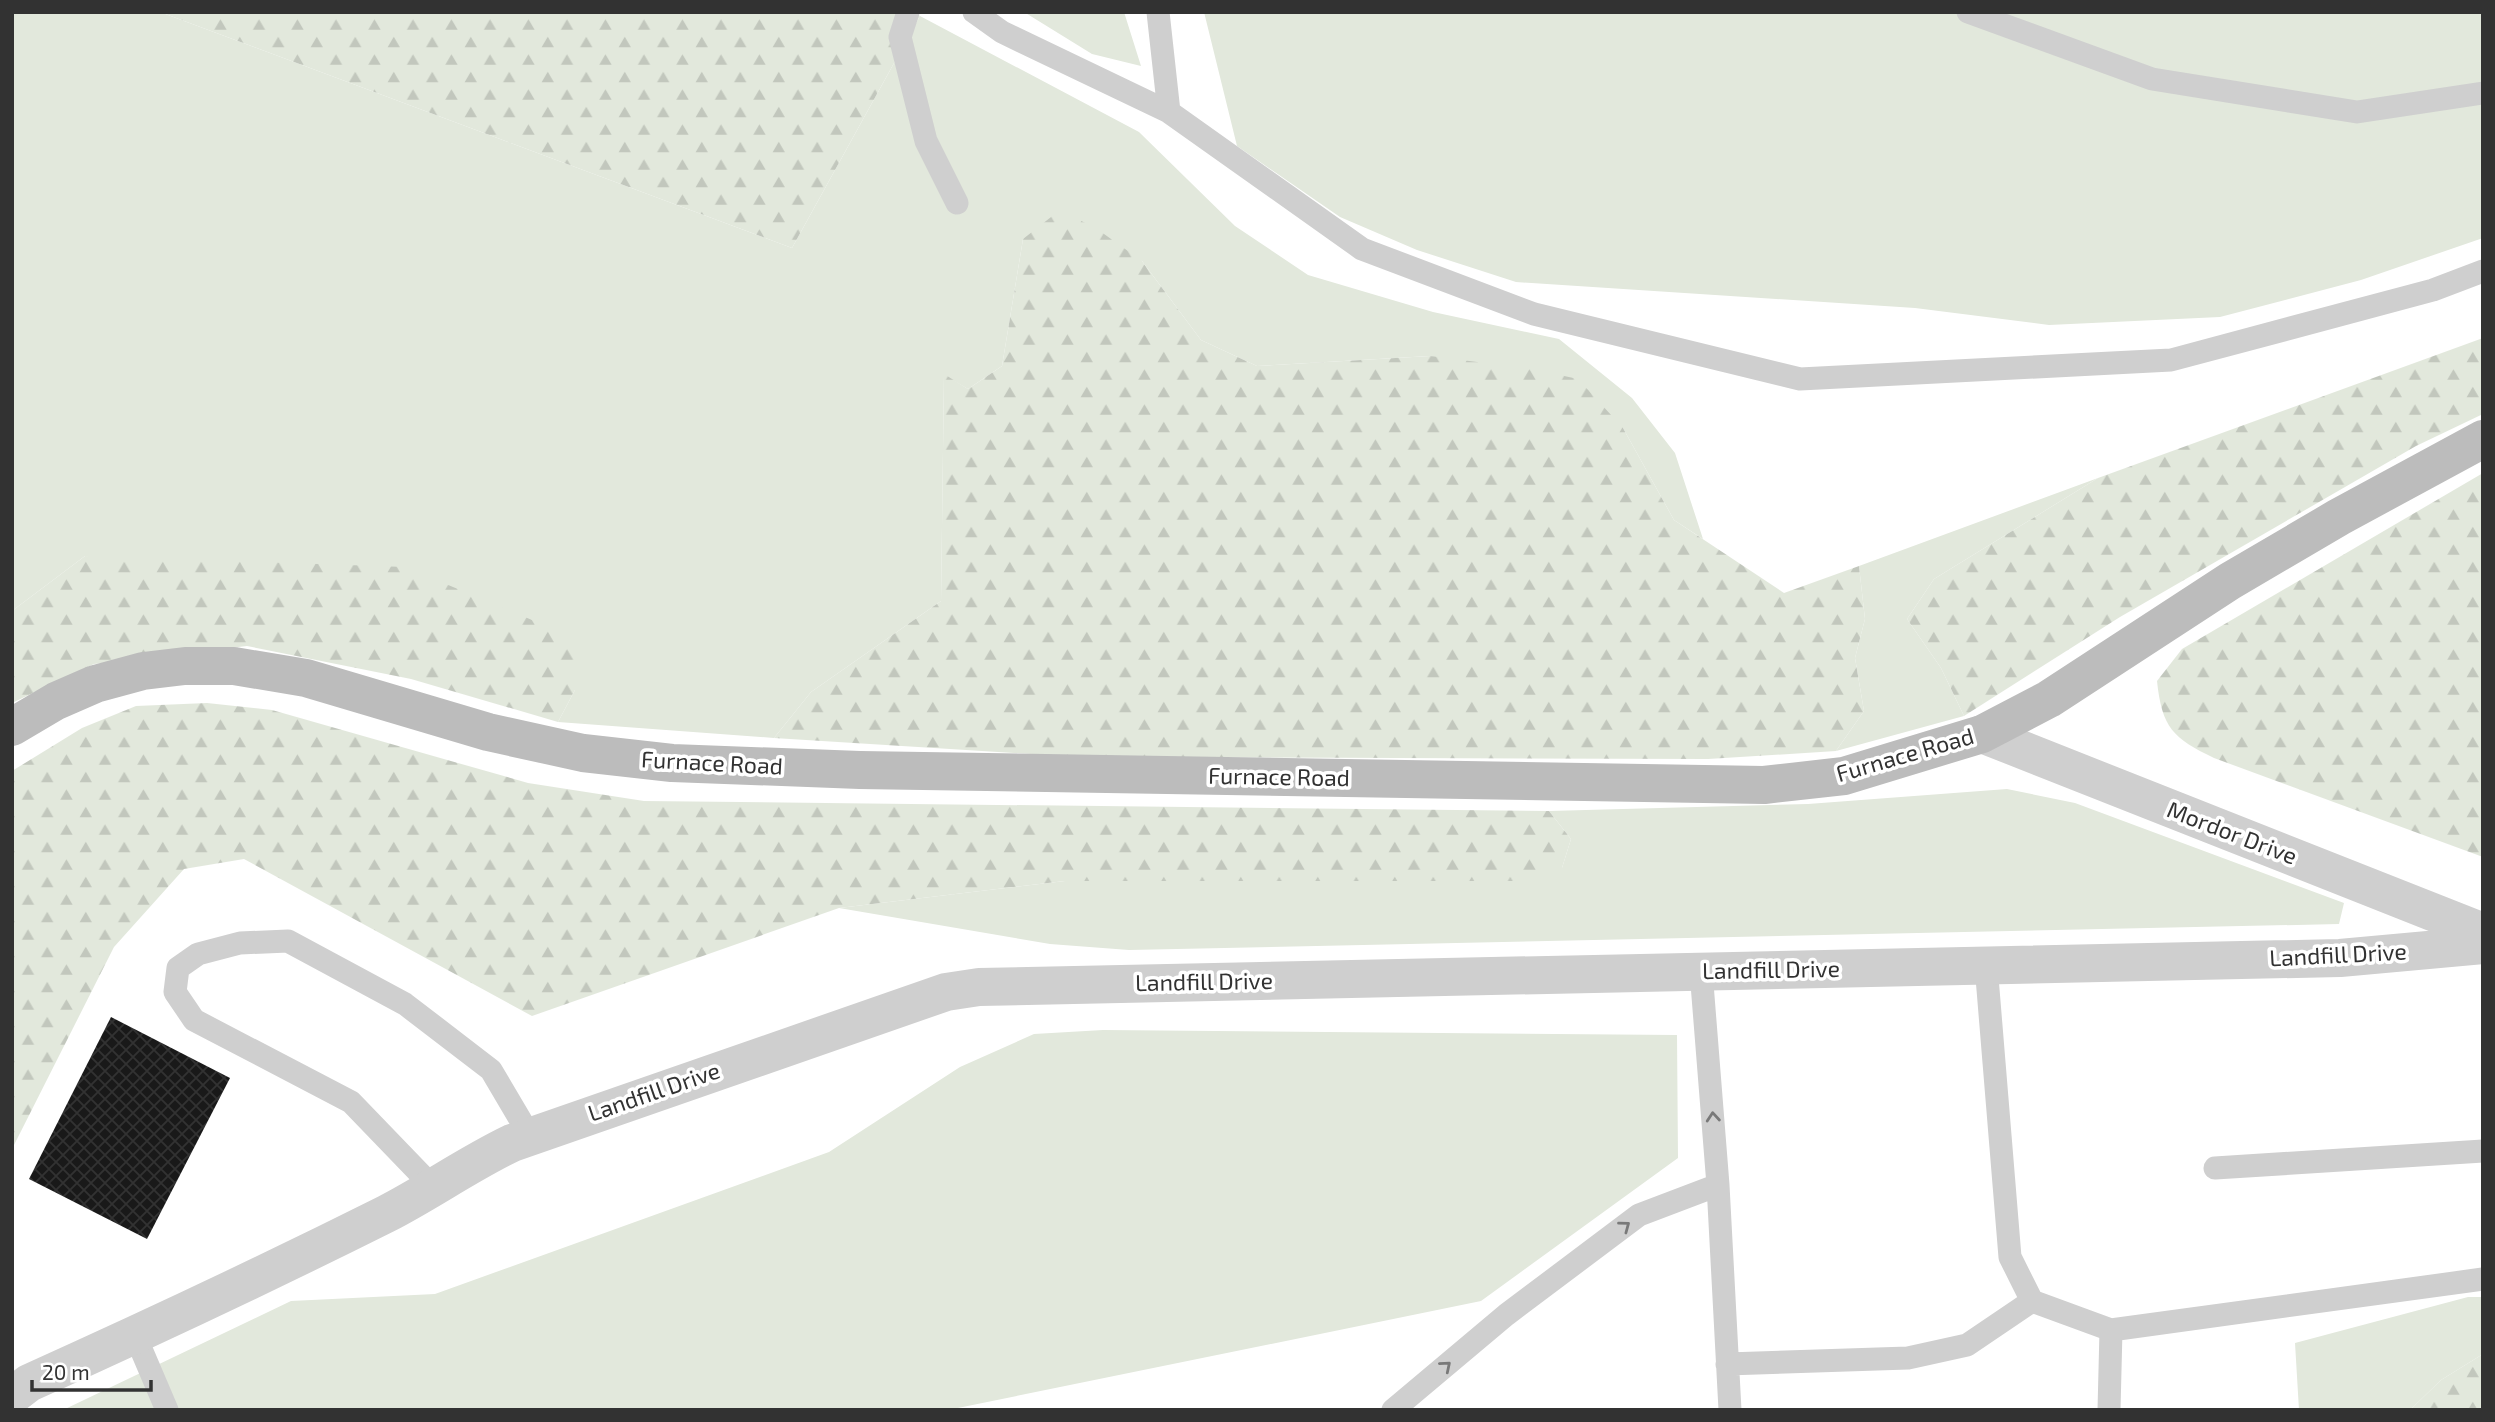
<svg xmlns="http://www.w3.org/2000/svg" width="2495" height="1422" viewBox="0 0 2495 1422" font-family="'Exo 2',sans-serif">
<defs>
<pattern id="forest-firs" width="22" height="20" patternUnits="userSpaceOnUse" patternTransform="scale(1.75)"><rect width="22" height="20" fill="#e2e8dc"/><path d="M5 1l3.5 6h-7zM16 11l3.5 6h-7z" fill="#c2c7bd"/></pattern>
<pattern id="building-cross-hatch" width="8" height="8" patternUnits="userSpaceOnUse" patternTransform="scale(1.75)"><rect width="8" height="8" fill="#191919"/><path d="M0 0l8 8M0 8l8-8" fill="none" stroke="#323232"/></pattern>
</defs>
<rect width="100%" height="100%" fill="#fff"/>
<path fill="#e2e8dc" d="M12 12H160L792 248 920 16 1139 132 1235 226 1308 275 1433 312 1559 339 1632 398 1675 453 1703 539 1674 520 1623 428 1430 356 1257 366 1201 340 1142 261 1023 239 1002 366 968 389 944 375 941 601 811 692 774 738 558 722 575 690 85 556 12 611Z
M1024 12H1124L1141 66 1092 54Z
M1204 12H2483V238L2361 280 2220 317 2049 325 1915 308 1516 282 1417 250 1340 217 1237 146Z
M2098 478 1934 579 1907 619 1941 668 1964 716 1836 751 1864 711 1855 658 1865 619 1859 566Z
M2007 789 2075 803 2344 903 2339 924 1129 950 1050 944 839 908 1065 881 1562 868 1571 839 1549 811 1808 804Z
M1103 1030 1677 1035 1678 1158 1481 1301 948 1410H63L291 1301 435 1294 829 1152 960 1067 1034 1034Z
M2468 1297H2483V1354L2441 1380 2410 1410H2299L2295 1343Z"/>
<path fill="url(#forest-firs)" d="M160 12H914L920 16 792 248Z
M1060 210 1097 229 1142 261 1201 340 1257 366 1430 356 1532 369 1578 379 1623 428 1674 520 1784 593 1859 566 1865 619 1855 658 1864 711 1836 751 1708 759 1080 757 774 738 811 692 941 601 944 374 968 389 1002 366 1023 239Z
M2483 338V414L2416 446 2120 617 1964 716 1941 668 1907 619 1934 579 2098 478Z
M2483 473V857L2214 758C2173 738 2162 728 2157 681L2182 649Z
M85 556 405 567 544 625 574 650 575 690 558 722 411 679 247 646 94 664 12 703V611Z
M207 703 272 710 528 783 644 801 1549 811 1571 839 1562 868 1528 881H1065L839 908 532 1016 244 859 184 869 114 947 12 1149V771L82 728 136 706Z
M2483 1354V1410H2410L2441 1380Z"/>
<path fill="url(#building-cross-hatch)" d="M111 1017 230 1078 147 1239 29 1179Z"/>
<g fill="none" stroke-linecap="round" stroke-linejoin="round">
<path stroke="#cfcfcf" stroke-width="23" d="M908 12 900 37 926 141 957 203
M974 12 1002 32 1169 112 1362 249 1534 314 1800 379 2171 360 2433 290 2483 271
M1158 12 1169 112
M1968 12 2152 79 2357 112 2483 93
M1986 965 2010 1257 2032 1301 2111 1330 2483 1279
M1701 971 1718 1185 1730 1410
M2215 1168 2483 1151
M432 1186 351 1102 194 1020 175 992 178 968 198 954 240 943 288 941 405 1004 491 1070 530 1136
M135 1335 167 1410
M1727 1364 1908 1358 1967 1345 2032 1301
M1393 1410 1506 1315 1639 1215 1718 1185
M2109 1410 2111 1330"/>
<path stroke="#cfcfcf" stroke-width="38" d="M1982 734 2483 932
M12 1396 29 1383C149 1329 268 1273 386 1214 429 1192 468 1164 512 1143L946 992 979 987 2340 958 2483 945"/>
<path stroke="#bcbcbc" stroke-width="38" d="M12 727 56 701 95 684 143 671 185 666H234L306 678 488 732 583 753 672 763 860 770 1764 785 1844 776 1982 734 2049 699 2230 581 2339 517 2483 439"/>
</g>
<defs><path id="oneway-chevron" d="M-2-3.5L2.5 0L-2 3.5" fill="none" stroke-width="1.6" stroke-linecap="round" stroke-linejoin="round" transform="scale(1.75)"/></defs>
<g stroke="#797979">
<use href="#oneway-chevron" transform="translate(1713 1117) rotate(-95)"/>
<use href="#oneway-chevron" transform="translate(1625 1226) rotate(-37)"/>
<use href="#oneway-chevron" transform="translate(1446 1366) rotate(-40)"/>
</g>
<g text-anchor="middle" stroke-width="7" stroke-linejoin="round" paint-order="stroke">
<g font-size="23" fill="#323232" stroke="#fff">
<text transform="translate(1905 755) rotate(-16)" y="8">Furnace Road</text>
<text transform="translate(712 763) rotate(3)" y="8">Furnace Road</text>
<text transform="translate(1279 777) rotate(1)" y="8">Furnace Road</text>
<text transform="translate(2232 833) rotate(21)" y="8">Mordor Drive</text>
<text transform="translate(2338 955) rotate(-3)" y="8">Landfill Drive</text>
<text transform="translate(1771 970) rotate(-1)" y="8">Landfill Drive</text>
<text transform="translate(1204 982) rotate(-1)" y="8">Landfill Drive</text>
<text transform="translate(654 1092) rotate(-19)" y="8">Landfill Drive</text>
</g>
</g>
<rect width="2495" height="1422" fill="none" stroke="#323232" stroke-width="28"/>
<path d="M32 1380v10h119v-10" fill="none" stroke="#323232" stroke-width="3.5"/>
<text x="42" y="1380" font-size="21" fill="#323232" stroke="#ffffff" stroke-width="5" paint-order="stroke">20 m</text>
</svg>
